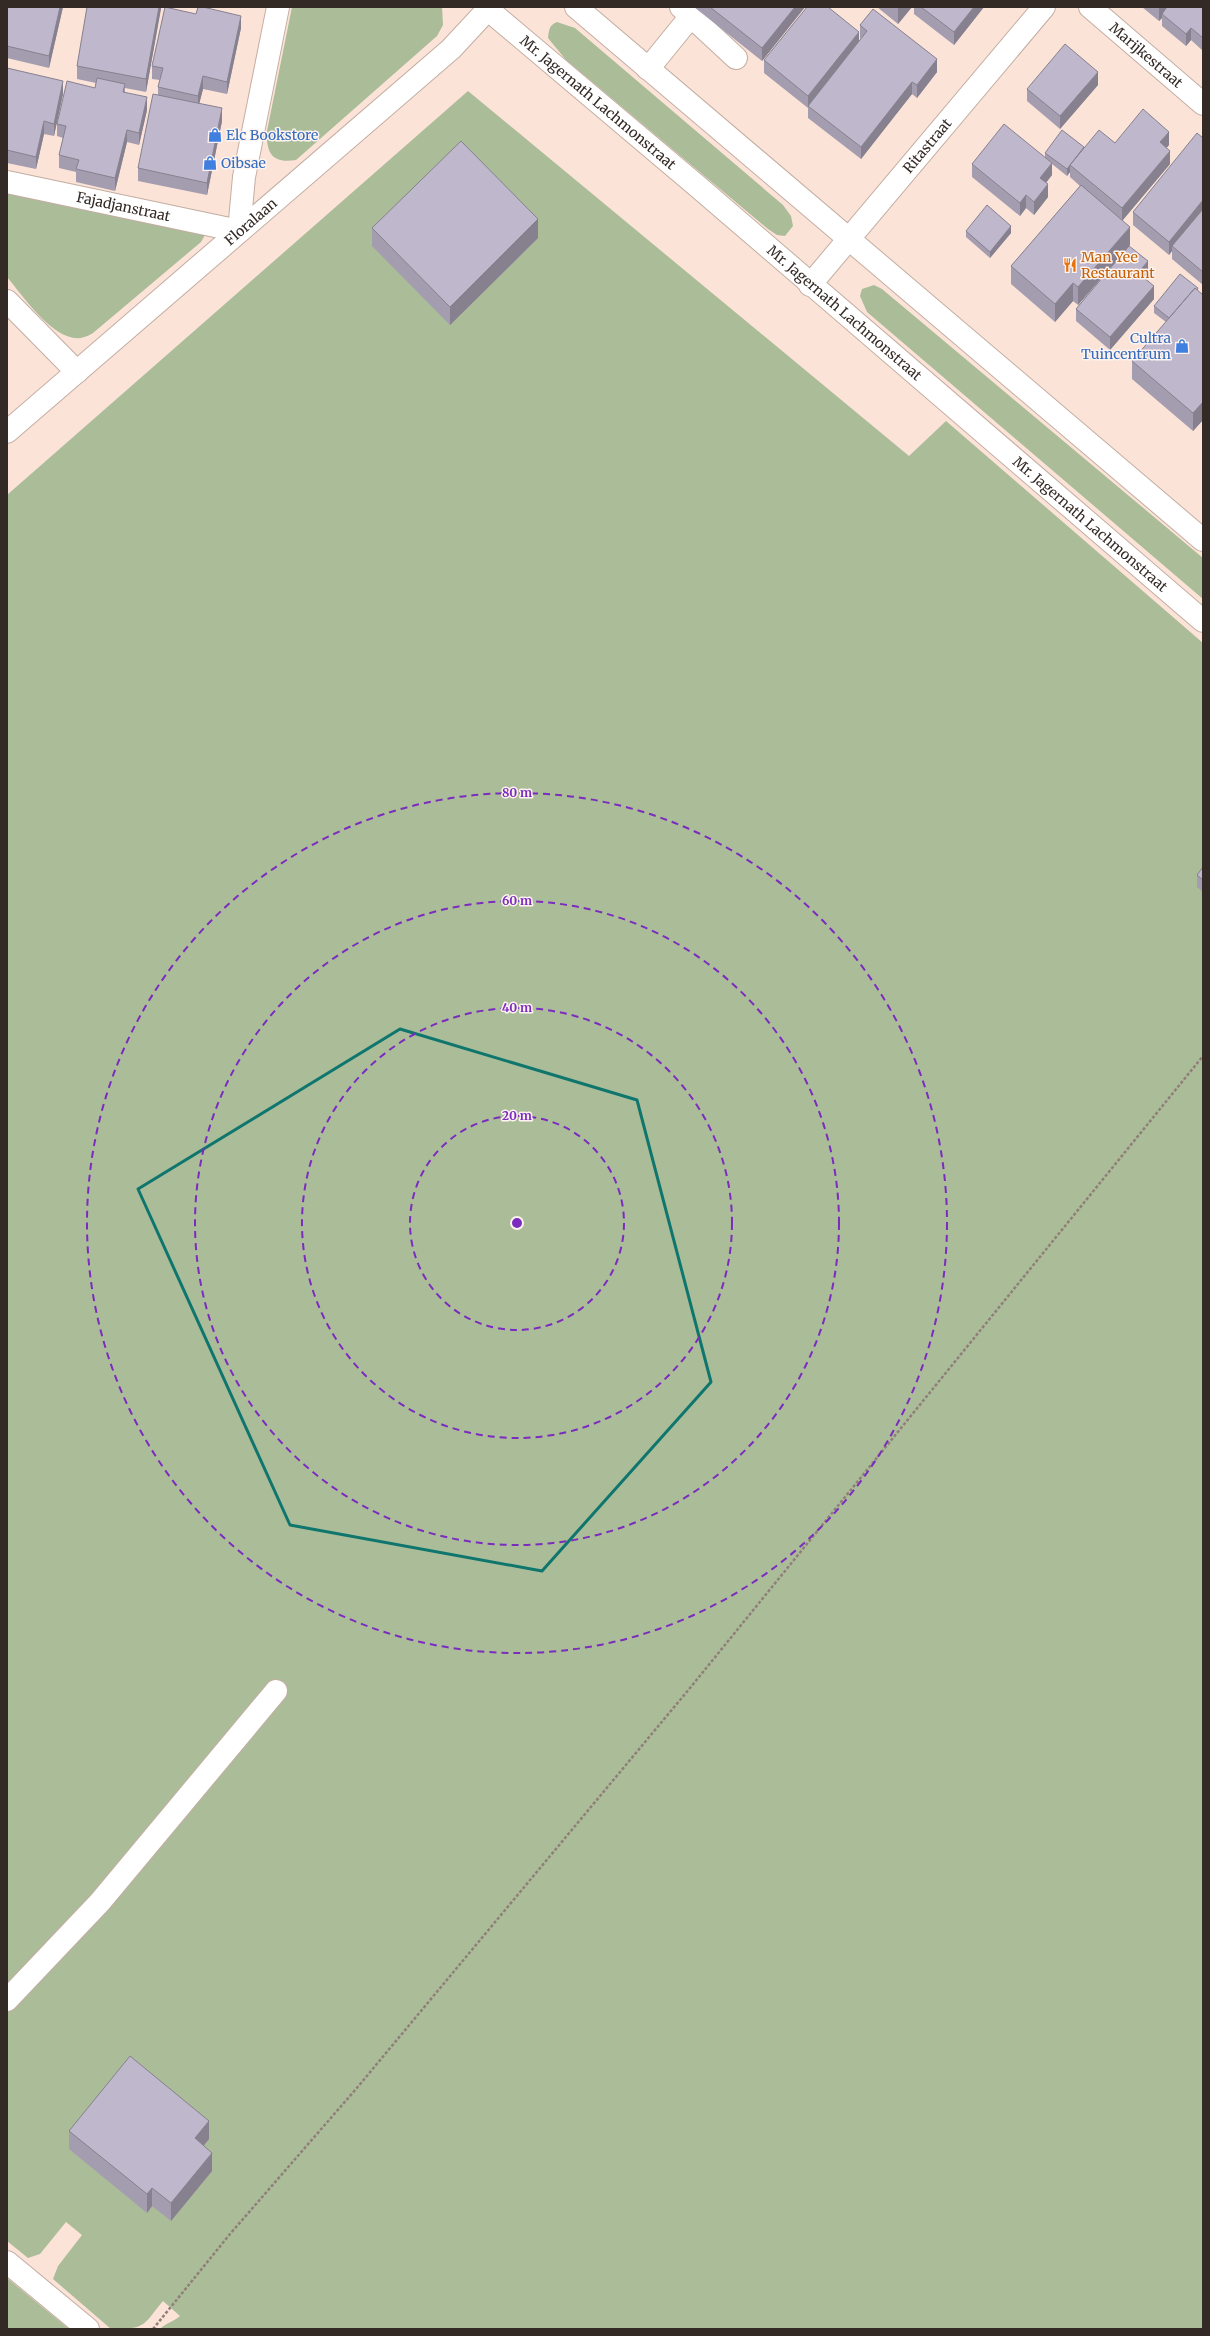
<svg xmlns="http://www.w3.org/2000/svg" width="1210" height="2336" viewBox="0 0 1210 2336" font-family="Merriweather,serif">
<rect width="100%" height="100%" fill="#fbe3d7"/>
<path fill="#abbc99" d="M292 7H442L443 25 437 36 296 160C272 164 266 153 267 131Z
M557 22 575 28 783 205 791 216 793 226 785 236 777 235 768 229 566 60 548 38C549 30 549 25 557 22Z
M468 91 909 456 946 421 1203 643V2329H160C166 2323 173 2322 180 2316L163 2301C144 2324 146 2329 115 2329H111L53 2279 58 2266 82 2235 66 2222 40 2254 28 2258 7 2241V495Z
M7 190 197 228 205 235 201 242 93 333C90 335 85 337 81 338 54 342 23 296 7 277Z
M874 285 882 289 1203 558V599L867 312 860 296 862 289Z
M7 2278 69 2329H7Z"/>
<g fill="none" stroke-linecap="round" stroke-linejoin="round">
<defs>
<g id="minor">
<path d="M681 7 736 58"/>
<path id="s1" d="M1090 7 1203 104"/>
<path d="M648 69 691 16"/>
<path id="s2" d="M7 182 239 231 244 177 278 7"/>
<path id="s3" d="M810 285 1044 7"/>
<path d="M7 301 77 372"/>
<path id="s4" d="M7 432 451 49 490 7"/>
<path d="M7 2000 100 1902 276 1691"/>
<path d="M7 2262 88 2329"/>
</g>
<g id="major">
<path id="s5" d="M485 7 696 185 1203 621"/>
<path d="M576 7 1203 540"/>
</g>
</defs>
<use href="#minor" stroke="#c4ada2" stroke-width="24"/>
<use href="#major" stroke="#c4ada2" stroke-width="24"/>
<path stroke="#8f7f78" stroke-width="2.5" stroke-dasharray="3 2" stroke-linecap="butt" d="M153 2329 230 2234 356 2089 690 1688 1203 1056"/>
<use href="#minor" stroke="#fff" stroke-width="22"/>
<use href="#major" stroke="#fff" stroke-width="22"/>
</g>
<path fill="#a49daf" d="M7 7H63L49 68 7 58Z
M161 7 146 92 125 88V92L147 110 139 145 127 142 115 191 76 182V172L59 168V155L63 138 57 136V124L95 88 96 83 77 79V66Z
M694 7H805L762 61Z
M877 7H912L898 24Z
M914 7H984L954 45 914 14Z
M1142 7H1203V51L1191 40 1186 46 1162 26V18L1159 21Z
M860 25 937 72 917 98 912 94 861 159 808 118V107V108L764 73V60L859 41 861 39 860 38Z
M241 28 227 94 203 89 199 103 222 121 207 195 138 181V168L158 95V87L160 80 152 79V66Z
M7 68 63 94 54 136 44 134 36 169 7 163Z
M1098 85 1060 129 1027 101V89Z
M1203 138V285L1172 259V251L1169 255 1133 225V212Z
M1115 143 1169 145 1166 148 1170 164 1122 221 1129 246 1148 274 1144 278 1154 299 1110 350 1076 321V309L1127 249 1078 305 1073 301 1055 322 1011 284V266L1080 186 1070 177V172L1067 176 1052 164V175L1046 183 1048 197 1034 215 1026 208 1020 216 972 177V164L1045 157V153Z
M372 228 538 238 450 325 372 246Z
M966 231 1011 233 990 258 966 237Z
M1198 291 1203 295V420L1193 431 1132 379V361L1166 322 1154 313V306Z
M1203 867V892L1197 887V875Z
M69 2131 209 2139 204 2145 212 2171 171 2221 152 2206 147 2213 69 2149Z"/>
<path fill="#86808f" d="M60 7H63L49 68V56Z
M159 7H161V9L146 92V79Z
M795 7H805L762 61V48Z
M898 7H912L898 24Z
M974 7H984L954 45V32Z
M1160 7H1171L1162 14V18L1159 21V8Z
M241 16V28L227 94V82Z
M1191 28V40L1186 46V34Z
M859 32V45L808 106V108V96Z
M937 59V72L917 98V85Z
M1098 72V85L1060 129V116Z
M203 76V89L198 109V96Z
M63 81V94L54 136V124Z
M912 82V94L861 159V147Z
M147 97V110L139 145V133Z
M222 108V121L207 195V183Z
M44 121V134L36 169V157Z
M127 130V142L115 191V178Z
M1169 132V145L1160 155V142Z
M1170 151V164L1122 221V208Z
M1052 163V175L1040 190V178Z
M1070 165V172L1067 176V169Z
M1048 184V197L1034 215V202Z
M1026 195V208L1020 216V203Z
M1203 200V212L1172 246V251L1169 255V242Z
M538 219V238L450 325V307Z
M1011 226V233L990 258V252Z
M1130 227V245L1078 305V287Z
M1148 261V274L1138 286V273Z
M1073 283V301L1055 322V304Z
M1154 286V299L1110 350V337Z
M1203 402V420L1193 431V413Z
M209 2121V2139L195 2156V2138Z
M212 2153V2171L171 2221V2203Z
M152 2188V2206L147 2213V2194Z"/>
<path fill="#bfb7cc" stroke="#86808f" d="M7 7H60L49 56 7 46Z
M87 7H159L146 79 77 66Z
M165 7 196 14 198 7H203L241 16 227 82 203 76 198 96 158 87 163 68 152 66Z
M710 7H795L762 48Z
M807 7H828L859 32 808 96 764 60Z
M921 7H974L954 32Z
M1167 7H1203V38L1191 28 1186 34 1162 14Z
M873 9 937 59 917 85 912 82 861 147 808 106 867 31 860 25Z
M1065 44 1098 72 1060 116 1027 89Z
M7 68 63 81 54 124 44 121 36 157 7 150Z
M97 78 125 84 123 92 147 97 139 133 127 130 115 178 76 169 79 160 59 155 66 126 57 124 67 81 95 88Z
M153 94 222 108 207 183 138 168Z
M1143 109 1169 132 1160 142 1170 151 1122 208 1070 165 1099 130 1115 143Z
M1004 124 1052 163 1040 178 1048 184 1034 202 1026 195 1020 203 972 164Z
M1062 130 1084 147 1067 169 1045 153Z
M1197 133 1203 138V200L1169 242 1133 212Z
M461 141 538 219 450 307 372 228Z
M1081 185 1130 227 1078 287 1073 283 1055 304 1011 266Z
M987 205 1011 226 990 252 966 231Z
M1203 209V272L1172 246Z
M1129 246 1148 261 1138 273 1154 286 1110 337 1076 309Z
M1180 274 1198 288 1197 290 1195 288 1169 318 1154 306Z
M1195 288 1203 295V402L1193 413 1132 361Z
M1203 867V880L1197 875Z
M130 2056 209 2121 195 2138 212 2153 171 2203 152 2188 147 2194 69 2131Z"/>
<path fill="none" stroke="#0f766e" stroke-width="3" stroke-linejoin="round" d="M400 1029 637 1100 711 1382 542 1571 290 1525 138 1189Z"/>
<g fill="none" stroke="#7b2cbf" stroke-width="2" stroke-dasharray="7 5">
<circle cx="517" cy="1223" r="107"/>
<circle cx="517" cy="1223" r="215"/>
<circle cx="517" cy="1223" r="322"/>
<circle cx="517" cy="1223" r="430"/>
</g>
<defs>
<symbol id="shop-bare" viewBox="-9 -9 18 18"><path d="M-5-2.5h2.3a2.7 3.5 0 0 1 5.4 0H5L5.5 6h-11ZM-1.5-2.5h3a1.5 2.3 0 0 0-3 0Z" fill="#3f7fe0" stroke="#fdf3ef" stroke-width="2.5" paint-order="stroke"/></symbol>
<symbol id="restaurant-bare" viewBox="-9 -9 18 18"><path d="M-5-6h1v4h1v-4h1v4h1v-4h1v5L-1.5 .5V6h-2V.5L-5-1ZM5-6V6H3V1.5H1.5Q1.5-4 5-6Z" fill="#e8710a" stroke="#fdf3ef" stroke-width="2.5" paint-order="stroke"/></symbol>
</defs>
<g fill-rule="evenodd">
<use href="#shop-bare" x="205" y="125" width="20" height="20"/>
<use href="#shop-bare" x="200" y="153" width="20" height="20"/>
<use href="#restaurant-bare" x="1060" y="255" width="20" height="20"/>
<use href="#shop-bare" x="1172" y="336" width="20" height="20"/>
</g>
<g text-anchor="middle" stroke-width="3" stroke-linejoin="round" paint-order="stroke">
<g font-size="14" fill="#332a26" stroke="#fdf3ef">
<text dy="5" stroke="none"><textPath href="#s1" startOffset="74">Marijkestraat</textPath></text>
<text dy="5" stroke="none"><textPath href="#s5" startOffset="148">Mr. Jagernath Lachmonstraat</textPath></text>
<text dy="5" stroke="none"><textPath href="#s3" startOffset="182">Ritastraat</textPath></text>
<text dy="5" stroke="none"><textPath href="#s2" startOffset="119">Fajadjanstraat</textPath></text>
<text dy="5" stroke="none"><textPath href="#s4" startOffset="322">Floralaan</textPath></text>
<text dy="5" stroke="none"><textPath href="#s5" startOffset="472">Mr. Jagernath Lachmonstraat</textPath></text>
<text dy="5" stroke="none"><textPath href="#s5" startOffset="796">Mr. Jagernath Lachmonstraat</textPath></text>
</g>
<g font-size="14" fill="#366cbe" stroke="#fdf3ef" text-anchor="start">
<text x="226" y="140">Elc Bookstore</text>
<text x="221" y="168">Oibsae</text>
<text x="1171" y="343" text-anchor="end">Cultra<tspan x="1171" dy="16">Tuincentrum</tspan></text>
</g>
<g font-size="14" fill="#c56008" stroke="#fdf3ef" text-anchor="start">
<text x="1081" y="262">Man Yee<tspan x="1081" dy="16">Restaurant</tspan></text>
</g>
</g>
<circle cx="517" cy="1223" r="6" fill="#7b2cbf" stroke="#fdf3ef" stroke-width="2"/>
<g font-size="12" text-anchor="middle" font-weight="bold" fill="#7b2cbf" stroke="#fdf3ef" stroke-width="3" stroke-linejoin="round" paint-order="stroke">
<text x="517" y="797">80 m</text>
<text x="517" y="905">60 m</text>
<text x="517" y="1012">40 m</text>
<text x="517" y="1120">20 m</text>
</g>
<rect width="1210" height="2336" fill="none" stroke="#332a26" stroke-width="16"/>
</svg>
